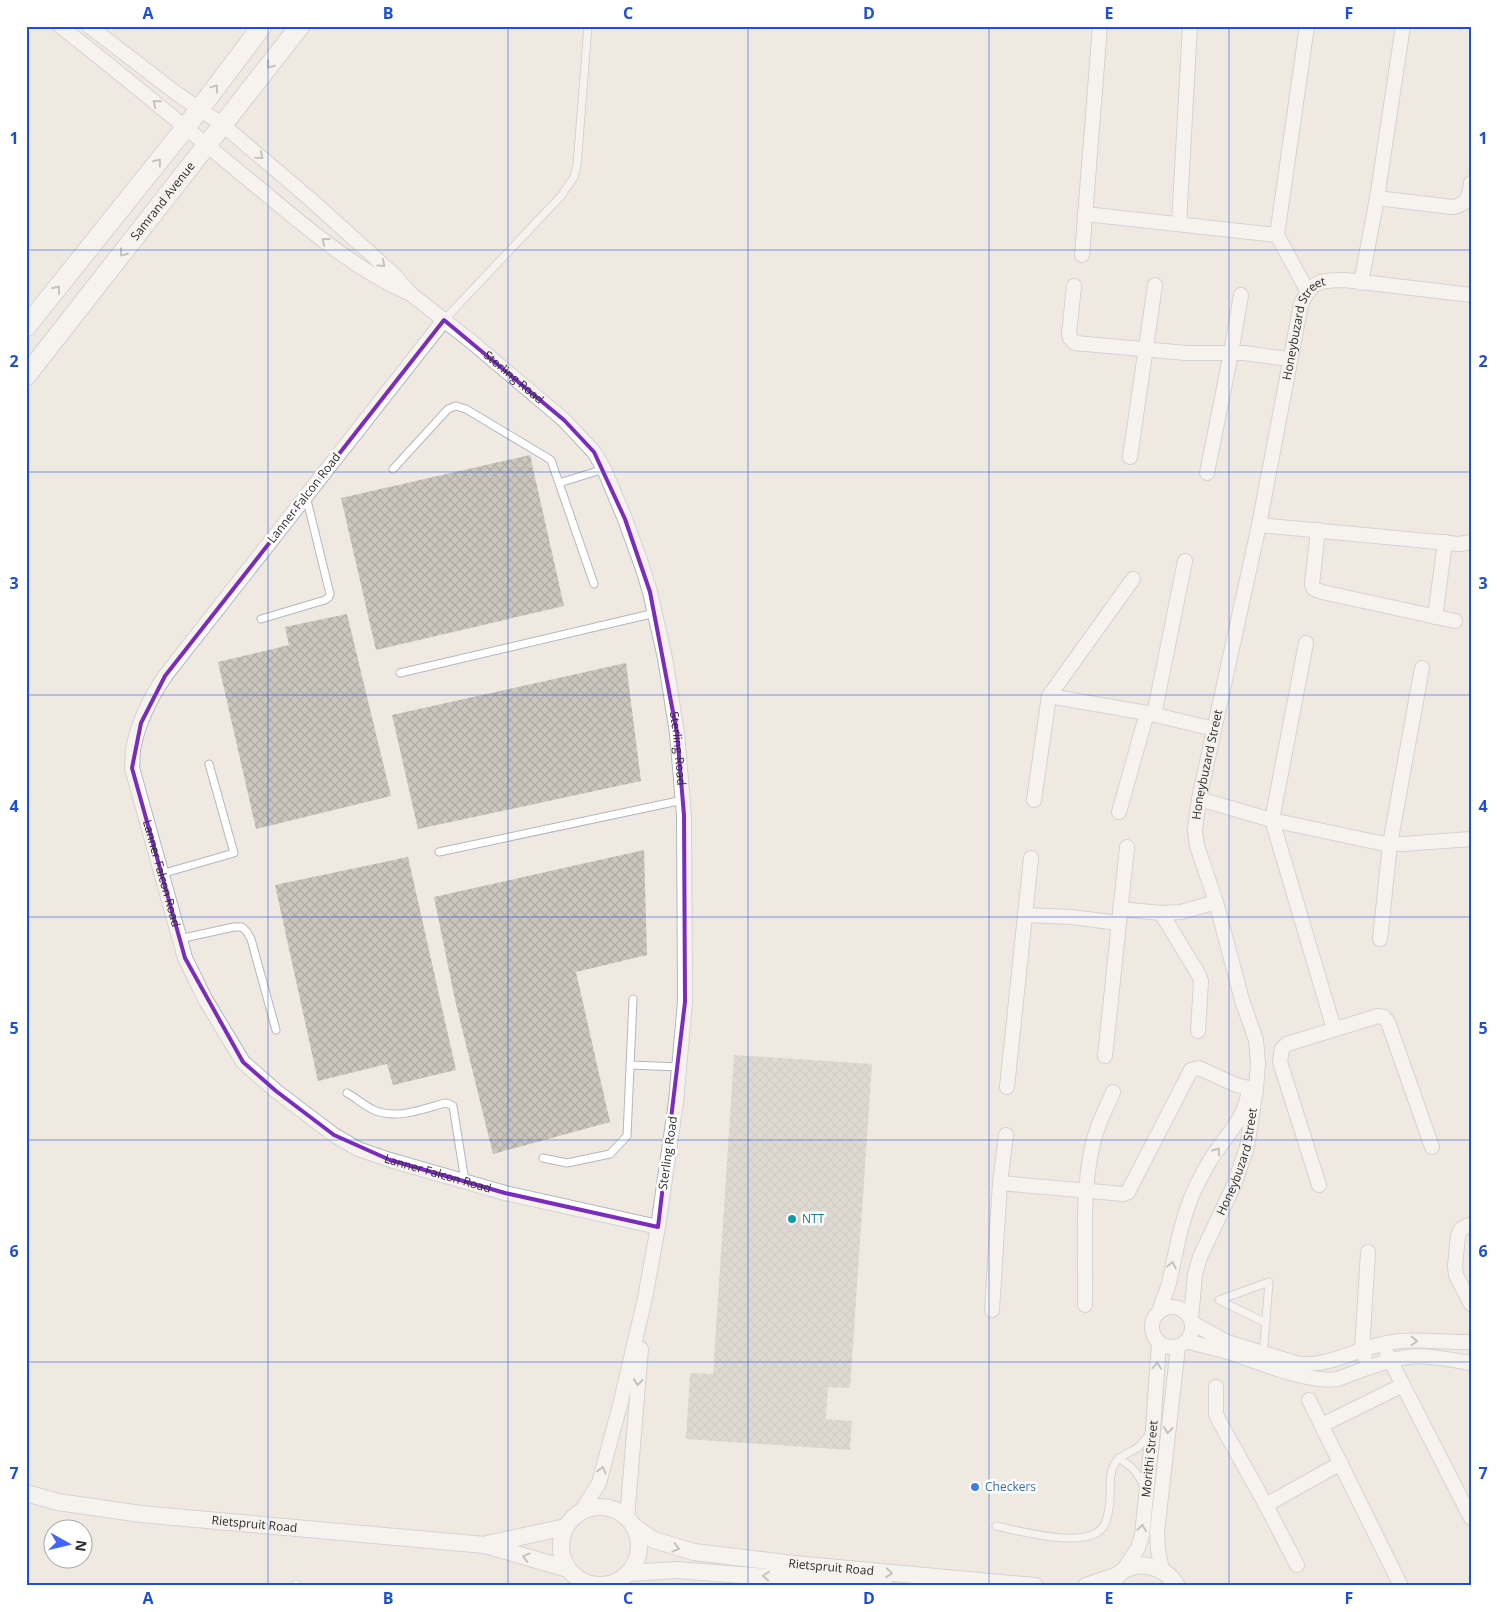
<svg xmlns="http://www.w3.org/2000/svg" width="1497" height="1612" viewBox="0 0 1497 1612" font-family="'Open Sans',sans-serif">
<defs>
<pattern id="building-cross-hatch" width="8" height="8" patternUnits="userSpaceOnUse" patternTransform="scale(1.25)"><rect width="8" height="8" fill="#cbc7bf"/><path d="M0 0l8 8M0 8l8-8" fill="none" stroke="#afaba4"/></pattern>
</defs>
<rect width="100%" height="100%" fill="#efe9e1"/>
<path fill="url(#building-cross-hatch)" d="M530 455 564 606 376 650 341 498Z
M347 614 391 796 256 829 218 662 289 645 285 627Z
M626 663 641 781 418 829 392 715Z
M644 850 647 955 576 972 610 1122 493 1154 455 1000 434 897Z
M408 857 456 1070 393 1085 387 1064 318 1081 275 885Z
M734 1055 872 1064 850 1388 828 1387 826 1419 852 1421 850 1450 686 1439 690 1373 713 1374Z"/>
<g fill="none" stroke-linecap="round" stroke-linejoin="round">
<defs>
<path id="service" d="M444 320 561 196 574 177 577 165 588 26
M393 469 448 409 456 406 466 409 551 460 594 584
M559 483 604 469
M261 619 325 600 329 597 330 594 306 496
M400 673 655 613
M439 852 683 800
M161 874 234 853 209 764
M179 939 234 927H242L247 932 251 939 276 1030
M630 1065 679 1067
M347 1093C356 1098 365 1106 374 1110 397 1120 423 1109 445 1103L449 1104 453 1106 465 1181
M543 1158 567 1163 610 1154 627 1136 633 999
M1219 1300 1269 1282 1263 1356
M1219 1300 1266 1323
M1119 1458C1133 1468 1137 1471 1144 1487
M996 1526C1020 1531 1087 1550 1103 1527 1107 1522 1108 1514 1109 1508 1112 1494 1107 1476 1115 1463 1120 1455 1130 1453 1137 1448 1142 1444 1146 1439 1150 1434
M295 1586 296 1584"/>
<g id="minor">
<path d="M60 26C128 79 193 134 260 189 306 227 353 268 408 293"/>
<path id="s1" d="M89 26 176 93 223 125 310 199 393 274 411 294 473 343 564 420 594 452 604 469 625 519 642 566 650 592 665 658 677 733 684 815 685 1002 676 1102 658 1227 645 1298 620 1405 599 1483 580 1513"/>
<path d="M1377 198 1452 207C1467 205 1469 197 1471 183"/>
<path d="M1085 214 1277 235 1307 290"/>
<path d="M1179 224 1190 26"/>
<path d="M1277 235 1307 26"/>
<path d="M1082 255 1100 26"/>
<path d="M1361 283 1377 198 1403 26"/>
<path d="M1074 286 1069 334 1070 338 1075 343 1186 353H1244L1289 359"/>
<path id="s2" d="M444 320 165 676C151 697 139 720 134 745 132 752 133 761 132 768L185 958 205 999 243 1062 276 1091 334 1135 358 1149 390 1160 505 1193 658 1227"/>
<path d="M1130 457 1155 285"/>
<path d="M1207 473 1231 353 1241 295"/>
<path d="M1259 525 1459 544 1471 542"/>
<path d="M1318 530 1312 584 1314 589 1322 592 1455 621"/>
<path d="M1435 617 1445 542"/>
<path d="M1306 643 1272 820 1334 1029"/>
<path d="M1049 696 1133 579"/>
<path d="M1154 715 1185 561"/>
<path d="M1199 799 1272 820 1380 843 1403 844 1471 839"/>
<path d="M1034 800 1049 696 1147 713 1214 729"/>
<path d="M1119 812 1147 713"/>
<path d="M1120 909 1161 913 1181 912 1216 902"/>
<path d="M1161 913 1199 975 1201 981 1198 1031"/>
<path d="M1025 915 1071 917 1119 923"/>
<path d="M1380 939 1390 844 1422 668"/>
<path d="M1105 1056 1127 847"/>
<path d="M1007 1087 1031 858"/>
<path d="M1000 1183 1124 1194 1128 1192 1191 1070 1199 1068 1236 1085 1249 1088"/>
<path d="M1319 1185 1280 1062 1282 1049 1287 1044 1378 1016 1384 1017 1388 1022 1432 1147"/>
<path d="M1471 1224 1461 1229 1458 1236 1455 1266 1456 1275 1471 1304"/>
<path d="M1085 1305C1086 1254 1081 1192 1093 1143 1097 1125 1106 1109 1113 1092"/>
<circle cx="1172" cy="1327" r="20"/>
<path d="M992 1310 1000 1183 1006 1135"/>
<path d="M1159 1312C1162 1302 1166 1293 1169 1283 1176 1252 1181 1220 1194 1191 1198 1182 1203 1173 1208 1164 1221 1141 1243 1122 1248 1095"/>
<path id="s3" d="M1191 1319 1195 1274 1200 1257 1234 1185 1247 1147 1256 1089 1258 1063 1256 1040 1242 1000 1216 902 1197 846 1195 830 1199 799 1259 525 1301 304C1312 281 1320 280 1345 280L1471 295"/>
<path d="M1192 1323 1227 1342 1299 1364C1331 1367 1361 1346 1393 1342 1418 1338 1445 1343 1471 1342"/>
<path d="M1186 1341C1200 1345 1214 1348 1228 1352 1256 1361 1310 1384 1337 1379 1360 1371 1384 1360 1408 1357 1425 1354 1453 1360 1471 1363"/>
<path d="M1387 1354 1471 1518"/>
<path d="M1365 1358 1362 1350 1368 1252"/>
<path d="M1216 1387V1414L1218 1419 1266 1505 1297 1565"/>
<path d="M1309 1400 1401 1586"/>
<path d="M1322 1425 1403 1385"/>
<path d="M1266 1505 1341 1463"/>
<path d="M627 1518 641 1349"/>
<path d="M1162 1570 1158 1550 1157 1532 1178 1347"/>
<path id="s4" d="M1122 1572 1138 1548 1142 1535 1153 1429 1159 1342"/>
<path d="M578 1578 579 1586"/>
<path d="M614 1586 616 1582"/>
</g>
<g id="tertiary">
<path id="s5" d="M26 1493 58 1502 141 1514 485 1545 568 1569"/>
<circle cx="600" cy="1546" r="39"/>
<path id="s6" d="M633 1526 654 1540 694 1552 794 1564 1035 1586"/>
<path d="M487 1544 566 1527"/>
<path d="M629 1573 677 1570 885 1586"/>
<path d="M1086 1586 1118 1575"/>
<path d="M1110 1586C1113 1582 1116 1577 1120 1573 1139 1558 1166 1567 1177 1586"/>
</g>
<g id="secondary">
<path d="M26 327 186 127 262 26"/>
<path id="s7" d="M26 376 300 26"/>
</g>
</defs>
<use href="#service" stroke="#b4b7c1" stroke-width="9"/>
<use href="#minor" stroke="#b4b7c1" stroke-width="16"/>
<use href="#tertiary" stroke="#b4b7c1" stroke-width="18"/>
<use href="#secondary" stroke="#b4b7c1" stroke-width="21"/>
<use href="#service" stroke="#fff" stroke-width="7"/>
<use href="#minor" stroke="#fff" stroke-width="14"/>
<use href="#tertiary" stroke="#fff" stroke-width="16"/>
<use href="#secondary" stroke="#fff" stroke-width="19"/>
</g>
<defs><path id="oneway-chevron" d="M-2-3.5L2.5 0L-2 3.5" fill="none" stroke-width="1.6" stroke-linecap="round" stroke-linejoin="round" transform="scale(1.25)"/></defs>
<g stroke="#969696">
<use href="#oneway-chevron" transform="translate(270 65) rotate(128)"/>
<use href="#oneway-chevron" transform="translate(215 88) rotate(-53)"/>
<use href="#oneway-chevron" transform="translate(156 103) rotate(-140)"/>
<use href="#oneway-chevron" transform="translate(260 156) rotate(40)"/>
<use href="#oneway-chevron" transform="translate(158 162) rotate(-52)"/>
<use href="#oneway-chevron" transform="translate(325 241) rotate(-142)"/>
<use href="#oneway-chevron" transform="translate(123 253) rotate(128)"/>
<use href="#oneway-chevron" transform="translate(382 264) rotate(42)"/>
<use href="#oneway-chevron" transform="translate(57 289) rotate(-52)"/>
<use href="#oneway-chevron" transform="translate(1217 1151) rotate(-55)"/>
<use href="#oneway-chevron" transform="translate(1172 1265) rotate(-78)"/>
<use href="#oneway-chevron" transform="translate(1414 1341) rotate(2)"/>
<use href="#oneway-chevron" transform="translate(1157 1366) rotate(-86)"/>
<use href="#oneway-chevron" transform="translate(638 1382) rotate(95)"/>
<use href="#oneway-chevron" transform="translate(1168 1430) rotate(96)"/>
<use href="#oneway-chevron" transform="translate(602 1470) rotate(-75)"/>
<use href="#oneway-chevron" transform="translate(1142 1528) rotate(-82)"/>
<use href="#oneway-chevron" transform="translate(676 1548) rotate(15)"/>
<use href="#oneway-chevron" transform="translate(526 1557) rotate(-164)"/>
<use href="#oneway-chevron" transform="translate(889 1573) rotate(5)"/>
<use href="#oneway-chevron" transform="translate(766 1576) rotate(-176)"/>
</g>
<path d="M0 0H1497V1612H0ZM444 320 564 420 594 452 625 519 650 592 677 733 684 815 685 1002 658 1227 505 1193 390 1160 334 1135 276 1091 243 1062 185 958 132 768 141 723 165 676Z" fill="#efe9e1" fill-opacity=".55" fill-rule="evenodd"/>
<path fill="none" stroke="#7b2cbf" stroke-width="4" stroke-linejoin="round" d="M444 320 564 420 594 452 625 519 650 592 677 733 684 815 685 1002 658 1227 505 1193 390 1160 334 1135 276 1091 243 1062 185 958 132 768 141 723 165 676Z"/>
<path fill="none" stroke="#1d4ed8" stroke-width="1" stroke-opacity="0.55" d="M268 26V1586M508 26V1586M748 26V1586M989 26V1586M1229 26V1586M26 250H1471M26 472H1471M26 695H1471M26 917H1471M26 1140H1471M26 1362H1471"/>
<circle fill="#0f9aa8" stroke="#fff" stroke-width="2" cx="792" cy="1219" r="5"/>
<circle fill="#3f7fe0" stroke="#fff" stroke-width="2" cx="975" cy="1487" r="5"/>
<g text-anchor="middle" stroke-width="5" stroke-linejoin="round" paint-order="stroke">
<g font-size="12" fill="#2e2e2e" stroke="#fff">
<text dy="4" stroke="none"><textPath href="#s7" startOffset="222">Samrand Avenue</textPath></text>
<text dy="4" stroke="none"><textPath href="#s3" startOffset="1025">Honeybuzard Street</textPath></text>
<text dy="4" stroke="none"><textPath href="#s1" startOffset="552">Sterling Road</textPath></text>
<text transform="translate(304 498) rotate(-52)" y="4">Lanner Falcon Road</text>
<text dy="4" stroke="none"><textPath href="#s1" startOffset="972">Sterling Road</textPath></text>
<text dy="4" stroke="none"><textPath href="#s3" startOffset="576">Honeybuzard Street</textPath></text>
<text dy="4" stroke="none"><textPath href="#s2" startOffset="661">Lanner Falcon Road</textPath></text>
<text transform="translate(668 1153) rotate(-82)" y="4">Sterling Road</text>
<text dy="4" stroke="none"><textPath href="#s3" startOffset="166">Honeybuzard Street</textPath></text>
<text dy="4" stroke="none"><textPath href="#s2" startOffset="1096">Lanner Falcon Road</textPath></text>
<text dy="4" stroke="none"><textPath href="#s4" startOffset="119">Morithi Street</textPath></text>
<text dy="4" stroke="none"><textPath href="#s5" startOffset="231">Rietspruit Road</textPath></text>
<text dy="4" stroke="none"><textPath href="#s6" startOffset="205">Rietspruit Road</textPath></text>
</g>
<g font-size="12" fill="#0d838f" stroke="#fff" text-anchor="start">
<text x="802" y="1223">NTT</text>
</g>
<g font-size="12" fill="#366cbe" stroke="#fff" text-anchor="start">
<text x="985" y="1491">Checkers</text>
</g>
</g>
<rect width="1497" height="1612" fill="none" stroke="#ffffff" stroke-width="55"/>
<g transform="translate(68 1544) rotate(98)"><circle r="24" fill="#ffffff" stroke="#ababab"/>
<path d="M0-4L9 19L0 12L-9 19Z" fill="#4264fb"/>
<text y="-8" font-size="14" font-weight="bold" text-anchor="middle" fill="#2e2e2e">N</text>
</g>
<rect x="28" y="28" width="1442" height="1556" fill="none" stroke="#1d4ed8" stroke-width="2"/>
<g font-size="16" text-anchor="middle" font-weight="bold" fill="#1d4ed8">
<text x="148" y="19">A</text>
<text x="388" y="19">B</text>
<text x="628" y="19">C</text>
<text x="869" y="19">D</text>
<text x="1109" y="19">E</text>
<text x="1349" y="19">F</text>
<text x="14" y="144">1</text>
<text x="1483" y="144">1</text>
<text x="14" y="367">2</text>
<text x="1483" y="367">2</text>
<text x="14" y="589">3</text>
<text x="1483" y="589">3</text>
<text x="14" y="812">4</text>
<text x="1483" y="812">4</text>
<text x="14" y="1034">5</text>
<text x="1483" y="1034">5</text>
<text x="14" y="1257">6</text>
<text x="1483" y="1257">6</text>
<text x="14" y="1479">7</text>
<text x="1483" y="1479">7</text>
<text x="148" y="1604">A</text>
<text x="388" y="1604">B</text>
<text x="628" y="1604">C</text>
<text x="869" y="1604">D</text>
<text x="1109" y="1604">E</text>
<text x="1349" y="1604">F</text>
</g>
</svg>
